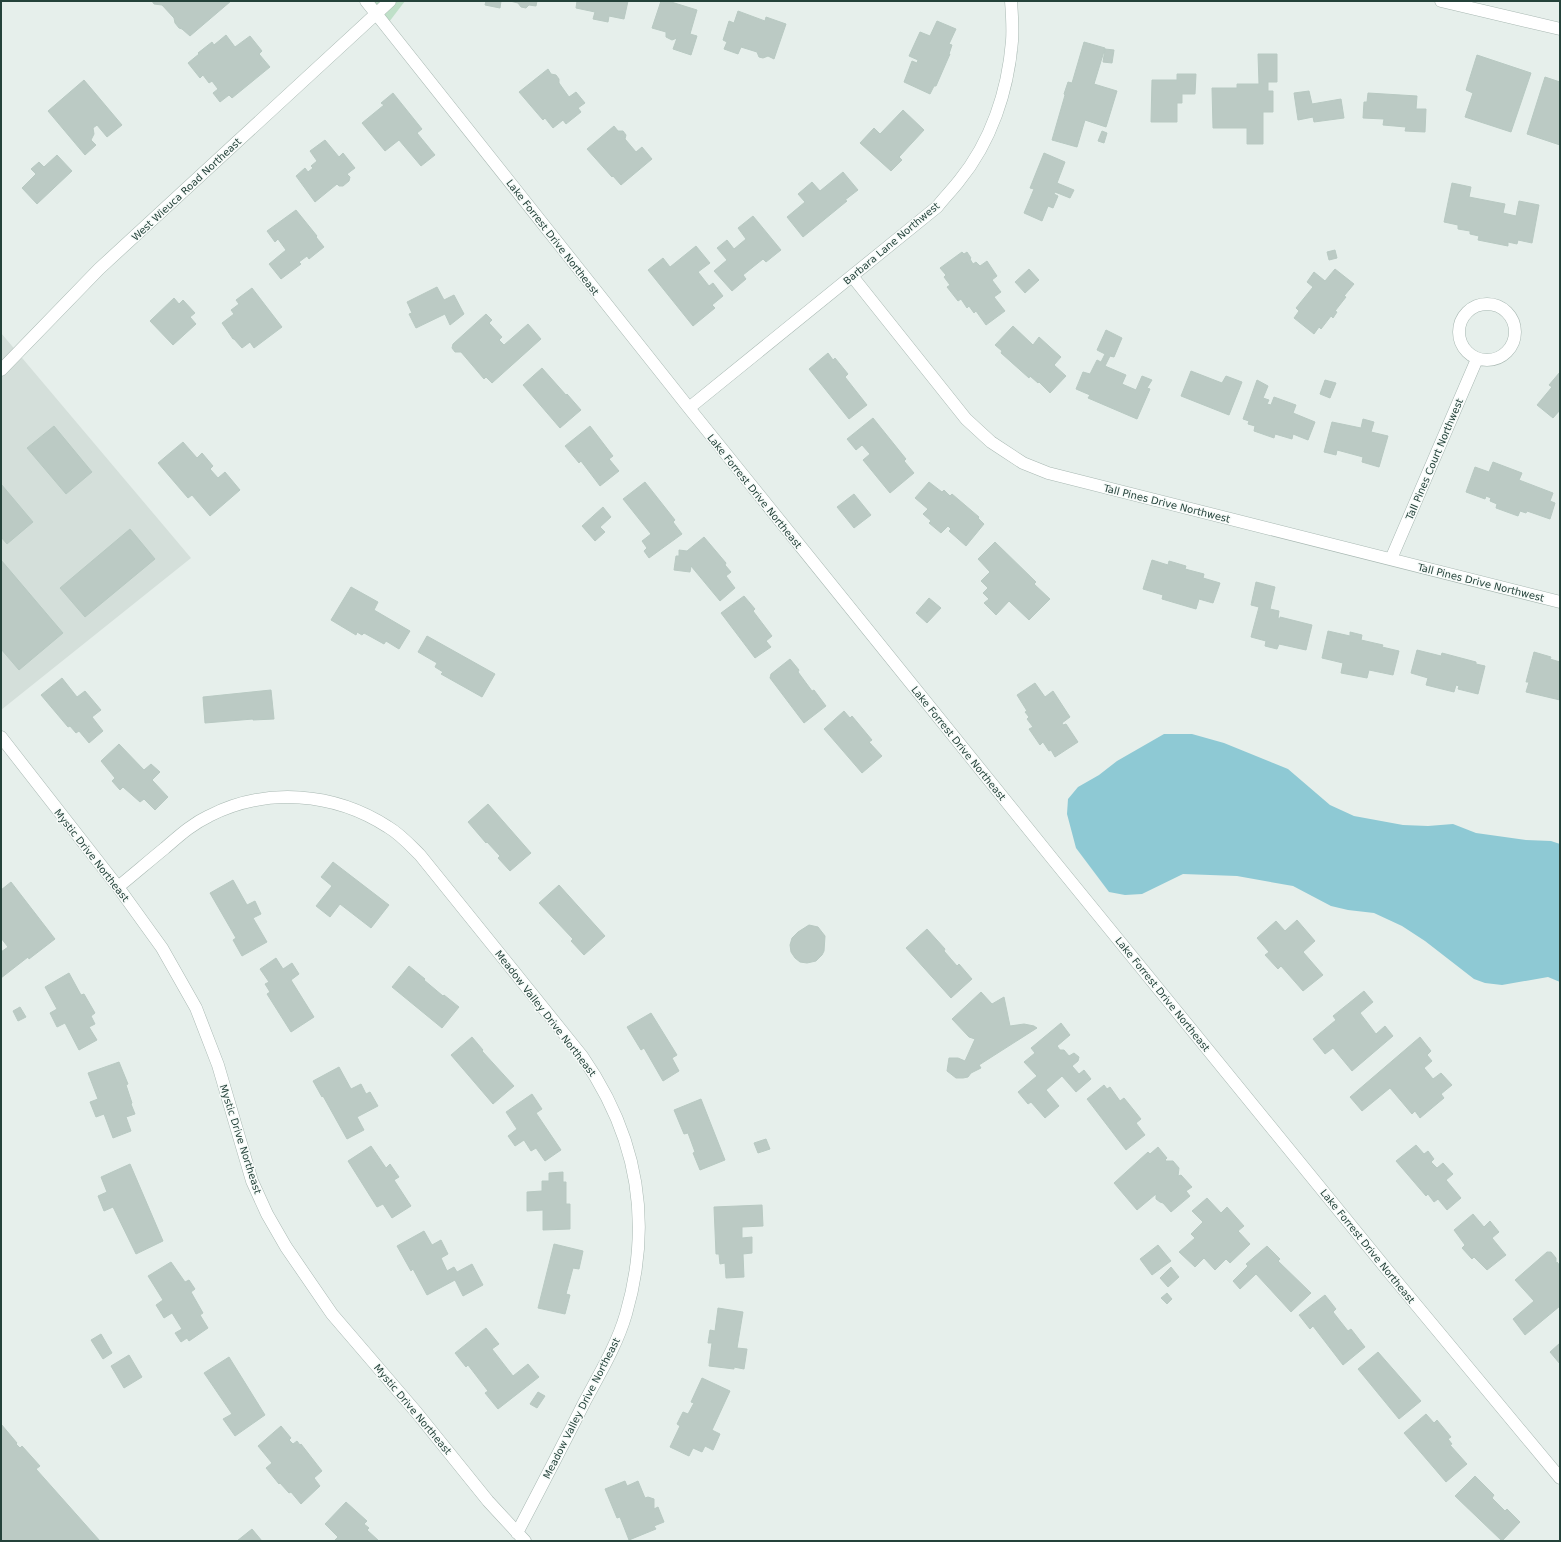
<svg xmlns="http://www.w3.org/2000/svg" width="1561" height="1542" viewBox="0 0 1561 1542" font-family="'DejaVu Sans',sans-serif">
<rect width="100%" height="100%" fill="#e6efeb"/>
<path fill="#d4dfda" d="M1 333 191 558 1 710Z"/>
<path fill="#bfe0c8" d="M372 1H405L389 22Z"/>
<path fill="#8ec9d4" d="M1164 734H1192L1224 743 1288 769 1330 805 1354 816 1403 825 1428 826 1453 824 1476 833 1526 840 1551 841 1560 844V982L1548 977 1502 985 1485 983 1474 979 1425 941 1402 926 1374 913 1348 910 1331 906 1293 886 1237 876 1183 874 1142 894 1125 895 1109 892 1076 848 1067 814 1068 799 1078 787 1099 775 1117 761Z"/>
<path fill="#bbcac4" stroke="#b8c9c2" d="M152 1H231L190 36 182 29 179 28 175 23 174 18 162 5 154 4Z
M486 1H501L500 8 485 5Z
M510 1H537L536 6 529 5 526 8 521 7 518 3Z
M577 1H628L624 19 609 16 608 22 593 19 595 12 576 8Z
M661 1H668L697 10 690 34 697 36 691 55 673 49 677 38 672 40 666 37V32L652 28Z
M738 11 765 21 766 17 786 24 774 59 768 56 763 58 759 57 757 52 741 47 738 54 724 49 727 42 723 40 729 21 734 23Z
M937 21 956 29 949 44 952 45 949 54H950L936 86H934L930 94 904 82 912 61 917 63 918 60 909 56 920 32 930 36Z
M226 35 235 47 250 36 262 51 259 54 270 67 232 98 229 95 220 102 213 93 218 89 212 81 209 83 203 75 200 78 188 63 199 54 198 53 212 42 214 45Z
M1084 42 1105 48 1094 84 1117 91 1106 127 1085 120 1077 147 1052 140 1065 95 1064 94 1068 82 1072 83Z
M1105 49 1114 50 1112 63 1103 62Z
M1258 54H1277V82H1268V91H1273V112H1263V144H1247V128H1213L1212 88H1237V84H1259Z
M1477 55 1531 73 1511 132 1465 117 1473 93 1466 90Z
M548 69 551 74 556 75 559 79V83L569 97 576 92 585 103 578 108 581 112 566 124 563 120 553 128 545 118 543 120 519 92Z
M1177 74H1196L1195 94H1182V103H1177V122H1151L1152 80H1177Z
M1545 77 1560 82V145L1527 134Z
M84 80 122 125 107 137 97 125 93 128 94 134 91 140 96 145 85 155 48 111Z
M1309 91 1312 104 1341 99 1344 118 1314 122 1313 117 1298 120 1294 93Z
M393 93 422 129 417 133 435 155 421 166 399 140 385 151 362 123 384 105 381 103Z
M1368 93 1417 96 1416 109H1426L1425 132 1405 131 1406 127 1383 125 1384 119 1363 118 1364 102H1367Z
M903 110 924 130 899 157 902 160 891 171 860 143 874 128 880 134Z
M614 126 618 131H623L626 135 625 139 636 152 642 147 652 159 621 185 613 176 612 177 587 149Z
M1102 131 1107 133 1104 143 1098 141Z
M325 140 339 157 343 153 355 168 347 174 350 177 349 181 343 186H339L337 184 315 202 296 176 305 168 308 172 313 168 311 166 317 161 310 151Z
M1044 153 1065 162 1057 183 1074 190 1070 198 1055 192 1054 194 1058 196 1053 208 1048 206 1042 221 1024 213 1034 189 1030 188Z
M57 155 72 171 37 204 22 188 36 174 31 169 39 162 44 167Z
M843 172 858 190 845 200 847 201 803 237 787 217 805 202 798 194 812 182 820 191Z
M1452 183 1471 187 1469 197 1505 204 1503 213 1516 216 1519 201 1539 205 1532 243 1518 240 1517 244 1508 242V246L1478 240 1479 236 1470 234V231L1458 229V225L1444 222Z
M296 210 317 236 316 237 324 247 309 259 307 256 299 262 301 264 281 279 269 264 286 250 278 239 275 242 267 231Z
M753 216 781 250 766 262 763 259 743 275 746 279 732 291 714 271 727 260 717 248 727 240 734 249 746 239 738 228Z
M696 246 710 263 698 272 709 286 713 283 723 296 712 305 715 308 693 326 648 270 663 258 670 267Z
M1335 250 1337 258 1329 260 1327 252Z
M962 252 964 254 967 252 971 258 970 259 973 264 976 262 980 266 987 261 997 276 992 280 1001 292 994 297 1005 311 986 325 976 311 974 313 969 306 967 308 961 299 958 301 947 287 950 285 944 277 946 275 940 268Z
M1029 269 1039 280 1025 293 1015 282Z
M1335 269 1354 284 1344 296 1346 297 1335 311 1337 312 1333 318 1331 316 1321 329 1319 327 1314 334 1294 318 1299 311 1296 308 1313 287 1307 282 1314 272 1325 281Z
M437 287 444 300 454 295 464 314 450 325 445 314 416 328 409 314 412 313 407 302Z
M252 288 282 327 254 348 250 342 242 348 234 339H233L222 323 234 314 231 310 239 304 236 300Z
M174 298 179 304 183 300 195 313 190 317 196 324 173 345 150 321Z
M486 314 492 320 489 323 502 337 499 340 504 345 528 324 541 339 492 383 486 377 484 379 461 352H455L452 348 453 344Z
M1013 326 1033 345 1039 337 1061 357 1054 365 1066 376 1050 393 1039 382 1038 383 1030 376 1029 378 1001 353 1002 351 995 345Z
M1106 330 1122 338 1114 357 1110 356 1105 366 1126 375 1122 384 1136 390 1142 376 1152 380 1147 388 1150 389 1137 419 1088 398 1090 395 1076 389 1083 372 1090 374 1097 360 1101 362 1105 354 1097 350Z
M828 353 833 360 835 358 848 374 845 377 867 405 849 419 809 369Z
M542 368 566 395 567 394 581 410 560 428 523 385Z
M1191 371 1222 383 1226 376 1242 382 1229 415 1181 396Z
M1560 372V410L1553 418 1537 405 1552 387 1549 385Z
M1257 380 1268 386 1263 398 1269 400 1267 404 1271 405 1274 397 1296 405 1293 413 1315 422 1308 440 1293 434 1292 439 1275 434 1274 438 1254 431 1255 426 1248 424 1249 421 1243 419Z
M1325 380 1336 383 1330 398 1320 394Z
M873 418 906 459 904 461 914 473 890 493 863 460 870 454 862 445 856 450 847 439Z
M1363 419 1374 422 1371 432 1388 436 1379 467 1362 462 1363 457 1337 450 1336 455 1324 452 1332 422 1361 428Z
M54 426 92 472 66 494 27 448Z
M590 426 613 456 609 459 619 471 600 486 581 461 579 463 565 446Z
M183 442 197 458 202 453 213 466 210 469 218 478 225 472 240 490 210 516 192 495 188 498 158 463Z
M1493 462 1522 473 1519 480 1553 493 1550 501 1555 503 1550 519 1527 511 1526 513 1520 511 1518 516 1496 508 1497 504 1490 501 1491 498 1486 496 1485 499 1466 492 1475 467 1489 472Z
M645 482 675 520 673 522 682 534 649 558 644 551 647 548 642 541 651 534 623 499Z
M929 482 942 492 944 490 950 496 952 494 979 517 978 518 984 524 966 546 949 531 951 529 948 526 941 533 929 523 931 521 923 514 928 509 915 498Z
M1 484 33 522 7 544 1 537Z
M854 494 871 515 854 528 837 507Z
M603 507 611 517 600 527 605 532 595 541 582 526Z
M130 529 155 559 85 617 60 588Z
M704 537 726 563 725 565 731 572 726 576 735 588 720 601 691 566 690 572 674 570 676 556H679V550L687 551Z
M995 542 1036 582 1034 584 1050 599 1029 620 1009 601 996 615 984 603 989 599 983 593 988 588 981 581 990 572 978 559Z
M1 560 63 633 19 670 1 649Z
M1152 560 1168 565 1169 561 1186 566 1185 569 1204 574 1203 578 1220 583 1213 603 1199 599 1196 609 1162 599 1163 595 1143 589Z
M1256 582 1275 587 1270 609 1279 611 1278 618 1280 619V617L1312 625 1306 650 1279 644 1277 649 1265 646 1266 641 1251 637 1259 607 1251 605Z
M351 587 378 602 374 610 410 631 399 649 386 641 384 644 364 633 362 635 357 632 356 635 331 620Z
M744 596 755 609 753 611 772 636 766 641 771 647 755 658 721 613Z
M929 598 941 608 927 623 916 613Z
M1328 631 1350 636V632L1362 635 1361 640 1383 645 1382 647 1399 651 1393 675 1369 670 1367 678 1341 673 1343 663 1322 658Z
M427 636 495 674 482 697 441 674 443 672 435 667 437 663 418 652Z
M1417 650 1441 656 1442 653 1476 662V664L1485 666 1478 694 1458 689 1459 686 1456 685 1454 692 1426 685 1428 678 1411 673Z
M1534 652 1551 657 1550 659 1560 662V700L1526 692 1529 682H1526Z
M790 659 799 670 798 672 812 691 814 690 826 706 804 723 770 678 771 674Z
M62 678 77 697 85 691 101 710 92 717 103 731 89 743 79 731 76 733 70 726 68 727 41 695Z
M1035 683 1045 697 1053 691 1070 717 1062 723 1063 725 1066 724 1078 742 1055 757 1051 750 1049 751 1043 742 1040 745 1029 729 1033 727 1027 719 1029 717 1025 712 1027 711 1017 695Z
M271 690 274 719 253 720V719L205 723 203 697Z
M844 711 850 718 852 716 872 740 869 742 882 756 862 773 824 729Z
M119 744 144 770 151 764 160 772 152 780 168 797 155 810 144 799 140 802 123 787 120 790 112 781 115 778 101 761Z
M488 804 531 853 510 871 498 858 500 856 487 842 486 843 468 822Z
M333 862 389 905 371 928 340 904 330 917 316 906 332 886 321 877Z
M233 880 247 905 255 901 261 914 253 918 267 942 242 956 233 940 236 938 210 893Z
M11 882 55 939 29 959 28 957 1 978V952L8 947 1 938V890Z
M559 885 605 936 584 955 571 941 573 939 539 903Z
M1297 920 1315 941 1303 952 1323 975 1303 991 1281 966 1278 969 1265 955 1269 952 1257 938 1276 921 1285 931Z
M809 925 818 927 825 936 824 951 822 955 816 961 807 963 800 962 795 958 791 952 790 945 792 938 798 932Z
M927 929 945 949 944 951 957 966 959 964 972 979 951 998 906 948Z
M276 958 283 969 292 963 299 974 291 980 314 1017 291 1032 267 994 270 992 265 984 269 982 260 969Z
M409 966 425 979 424 980 443 996 444 995 459 1007 442 1028 392 987Z
M69 973 81 995 84 994 95 1013 91 1016 95 1024 89 1027 97 1040 79 1050 65 1023 57 1027 50 1013 57 1009 45 987Z
M1364 991 1373 1002 1360 1013 1376 1034 1385 1026 1393 1036 1352 1071 1333 1048 1325 1054 1313 1039 1336 1020 1333 1016Z
M981 992 992 1004 1004 997 1010 1026 1024 1024 1034 1026 1037 1028 979 1065 981 1068 971 1073 968 1077 963 1078H956L947 1071 949 1058H958L965 1061 975 1039 969 1037 952 1019Z
M20 1007 26 1017 18 1021 13 1011Z
M651 1013 677 1055 672 1058 679 1071 663 1081 644 1048 641 1050 627 1027Z
M1061 1023 1070 1035 1057 1046 1060 1050H1064L1069 1056 1074 1053 1079 1057 1078 1061 1072 1066 1079 1074 1084 1070 1091 1079 1076 1092 1062 1076 1046 1090 1059 1106 1045 1118 1031 1102 1028 1104 1018 1092 1037 1076 1024 1062 1035 1053 1031 1048Z
M472 1037 483 1050 482 1051 514 1086 493 1104 451 1055Z
M1420 1037 1431 1051 1427 1055 1432 1061 1424 1068 1433 1079 1441 1073 1452 1085 1441 1094 1444 1098 1420 1118 1415 1111 1412 1114 1390 1088 1362 1111 1350 1097Z
M119 1062 128 1084 126 1085 132 1103 131 1104 135 1114 126 1117 131 1131 113 1138 104 1114 96 1117 90 1102 98 1099 88 1073Z
M339 1067 351 1089 361 1084 366 1094 370 1092 378 1106 357 1117 364 1130 347 1139 323 1096 322 1097 313 1081Z
M1104 1085 1107 1089 1110 1087 1120 1101 1124 1098 1141 1119 1136 1123 1145 1135 1126 1150 1087 1099Z
M532 1094 542 1109 536 1113 561 1150 545 1161 536 1148 531 1151 524 1140 515 1146 508 1136 517 1129 506 1112Z
M701 1099 725 1160 700 1170 693 1153 695 1152 688 1133 684 1134 674 1110Z
M766 1139 770 1149 758 1153 754 1143Z
M1416 1145 1424 1154 1428 1151 1434 1159 1431 1162 1437 1168 1443 1163 1453 1174 1446 1180 1461 1198 1447 1210 1438 1199 1434 1202 1428 1194 1426 1196 1396 1161Z
M371 1146 386 1168 390 1164 399 1177 394 1180 411 1206 392 1218 383 1204 377 1207 348 1161Z
M1158 1147 1167 1158 1165 1160 1166 1161H1173L1179 1168 1178 1176 1181 1175 1192 1187 1186 1191 1190 1196 1171 1212 1163 1203 1160 1202 1156 1199V1194L1137 1210 1114 1183 1148 1152 1150 1154Z
M130 1164 163 1241 136 1254 113 1207 104 1211 98 1196 107 1192 101 1177Z
M563 1172V1182H566V1204H570V1229L543 1230V1210L527 1211V1192L542 1191V1181H549V1173Z
M1207 1198 1221 1213 1227 1207 1244 1226 1238 1231 1250 1244 1230 1263 1226 1259 1215 1270 1204 1258 1195 1267 1179 1252 1195 1238 1191 1234 1203 1222 1192 1211Z
M762 1205 763 1226 742 1227V1238L752 1237V1253L743 1254 744 1277 726 1278 725 1263 720 1264 719 1254H716L714 1207Z
M1473 1214 1484 1227 1490 1221 1499 1232 1492 1238 1506 1255 1487 1270 1474 1257 1472 1259 1462 1248 1465 1245 1454 1230Z
M424 1231 432 1245 441 1240 448 1254 441 1258 447 1271 454 1267 457 1272 472 1264 483 1285 463 1296 455 1280 427 1295 413 1269 411 1271 397 1246Z
M554 1244 583 1251 579 1269 573 1268 566 1294 570 1295 565 1314 538 1308Z
M1158 1245 1171 1261 1152 1275 1140 1259Z
M1267 1246 1280 1259 1278 1261 1311 1293 1291 1312 1256 1274 1240 1289 1233 1281 1248 1266 1246 1264Z
M1547 1252H1551L1556 1258V1264L1557 1262 1560 1266V1306L1525 1335 1513 1319 1534 1301 1515 1280Z
M171 1262 185 1282 189 1280 195 1289 191 1292 203 1313 200 1315 208 1328 189 1341 187 1338 181 1342 175 1333 182 1329 172 1313 164 1318 156 1305 163 1300 148 1276Z
M1171 1267 1179 1277 1168 1287 1160 1278Z
M1167 1293 1172 1299 1167 1304 1161 1298Z
M1325 1295 1336 1309 1333 1312 1348 1331 1351 1329 1365 1347 1343 1365 1313 1326 1310 1329 1299 1315Z
M718 1308 743 1312 737 1348 747 1349 744 1369 734 1367V1369L709 1366 712 1343H708L710 1330 715 1331Z
M486 1328 499 1344 492 1349 513 1376 528 1364 539 1377 498 1409 485 1393 488 1391 468 1365 466 1367 455 1353Z
M101 1334 112 1353 103 1359 91 1340Z
M1560 1343V1364L1550 1352Z
M1378 1352 1421 1401 1399 1419 1358 1369Z
M129 1355 142 1377 124 1388 111 1366Z
M229 1357 265 1415 235 1436 223 1419 232 1414 204 1373Z
M702 1378 730 1391 712 1430 720 1434 713 1450 705 1446 702 1452 693 1448 689 1456 670 1447 680 1426 677 1424 683 1412 688 1414 694 1403 691 1402Z
M538 1392 545 1396 537 1408 530 1404Z
M1426 1414 1434 1423 1437 1420 1451 1437 1448 1439 1452 1444 1450 1445 1467 1464 1446 1482 1404 1433Z
M1 1424 17 1443 16 1444 20 1448 22 1446 40 1466 36 1469 100 1541H1Z
M281 1426 291 1438 289 1440 293 1444 297 1441 300 1445 301 1444 322 1471 314 1478 320 1486 301 1504 291 1492 289 1493 280 1483 279 1484 266 1468 272 1463 258 1446Z
M1475 1476 1494 1495 1492 1498 1505 1511 1507 1509 1520 1522 1502 1541 1455 1496Z
M625 1481 627 1486 638 1481 645 1498 648 1497 654 1499V1509L658 1507 664 1522 654 1526 656 1529 629 1540 620 1517 617 1518 605 1489Z
M346 1502 367 1521 364 1524 369 1528 367 1530 379 1541H334L338 1537 325 1524Z
M252 1529 262 1541H237Z"/>
<g fill="none" stroke-linecap="round" stroke-linejoin="round">
<defs>
<path id="minor" d="M366 1 689 408 1055 862 1393 1277 1560 1478
M1441 1 1560 29
M852 276 966 419 991 442 1023 463 1048 473 1560 602
M1459 332a28 28 0 1 1 56 0a28 28 0 1 1-56 0Z
M1 370 99 269 390 1
M689 408 937 207C944 198 952 190 959 181 991 142 1008 91 1012 41 1013 28 1012 14 1011 1
M1391 559 1477 359
M1 737 118 887 162 948 196 1008 218 1065 252 1181 267 1214 286 1247 332 1314 417 1413 488 1501 525 1541
M118 887C134 874 149 861 165 848 179 836 192 824 209 816 266 787 334 792 388 827 400 834 410 845 420 855L582 1056C637 1135 653 1221 626 1314 617 1345 600 1373 585 1401 563 1445 540 1489 517 1533"/>
</defs>
<use href="#minor" stroke="#a8b8b2" stroke-width="13"/>
<use href="#minor" stroke="#fff" stroke-width="12"/>
</g>
<g text-anchor="middle" stroke-width="3" stroke-linejoin="round" paint-order="stroke">
<g font-size="10" fill="#24423a" stroke="#f7fbf9">
<text transform="translate(186 189) rotate(-43)" y="4">West Wieuca Road Northeast</text>
<text transform="translate(553 237) rotate(52)" y="4">Lake Forrest Drive Northeast</text>
<text transform="translate(891 243) rotate(-40)" y="4">Barbara Lane Northwest</text>
<text transform="translate(1434 459) rotate(-67)" y="4">Tall Pines Court Northwest</text>
<text transform="translate(755 491) rotate(51)" y="4">Lake Forrest Drive Northeast</text>
<text transform="translate(1167 503) rotate(14)" y="4">Tall Pines Drive Northwest</text>
<text transform="translate(1481 582) rotate(14)" y="4">Tall Pines Drive Northwest</text>
<text transform="translate(959 743) rotate(51)" y="4">Lake Forrest Drive Northeast</text>
<text transform="translate(92 855) rotate(52)" y="4">Mystic Drive Northeast</text>
<text transform="translate(1163 994) rotate(51)" y="4">Lake Forrest Drive Northeast</text>
<text transform="translate(546 1013) rotate(52)" y="4">Meadow Valley Drive Northeast</text>
<text transform="translate(241 1139) rotate(72)" y="4">Mystic Drive Northeast</text>
<text transform="translate(1368 1246) rotate(51)" y="4">Lake Forrest Drive Northeast</text>
<text transform="translate(581 1408) rotate(-63)" y="4">Meadow Valley Drive Northeast</text>
<text transform="translate(413 1409) rotate(50)" y="4">Mystic Drive Northeast</text>
</g>
</g>
<rect width="1561" height="1542" fill="none" stroke="#24423a" stroke-width="4"/>
</svg>
